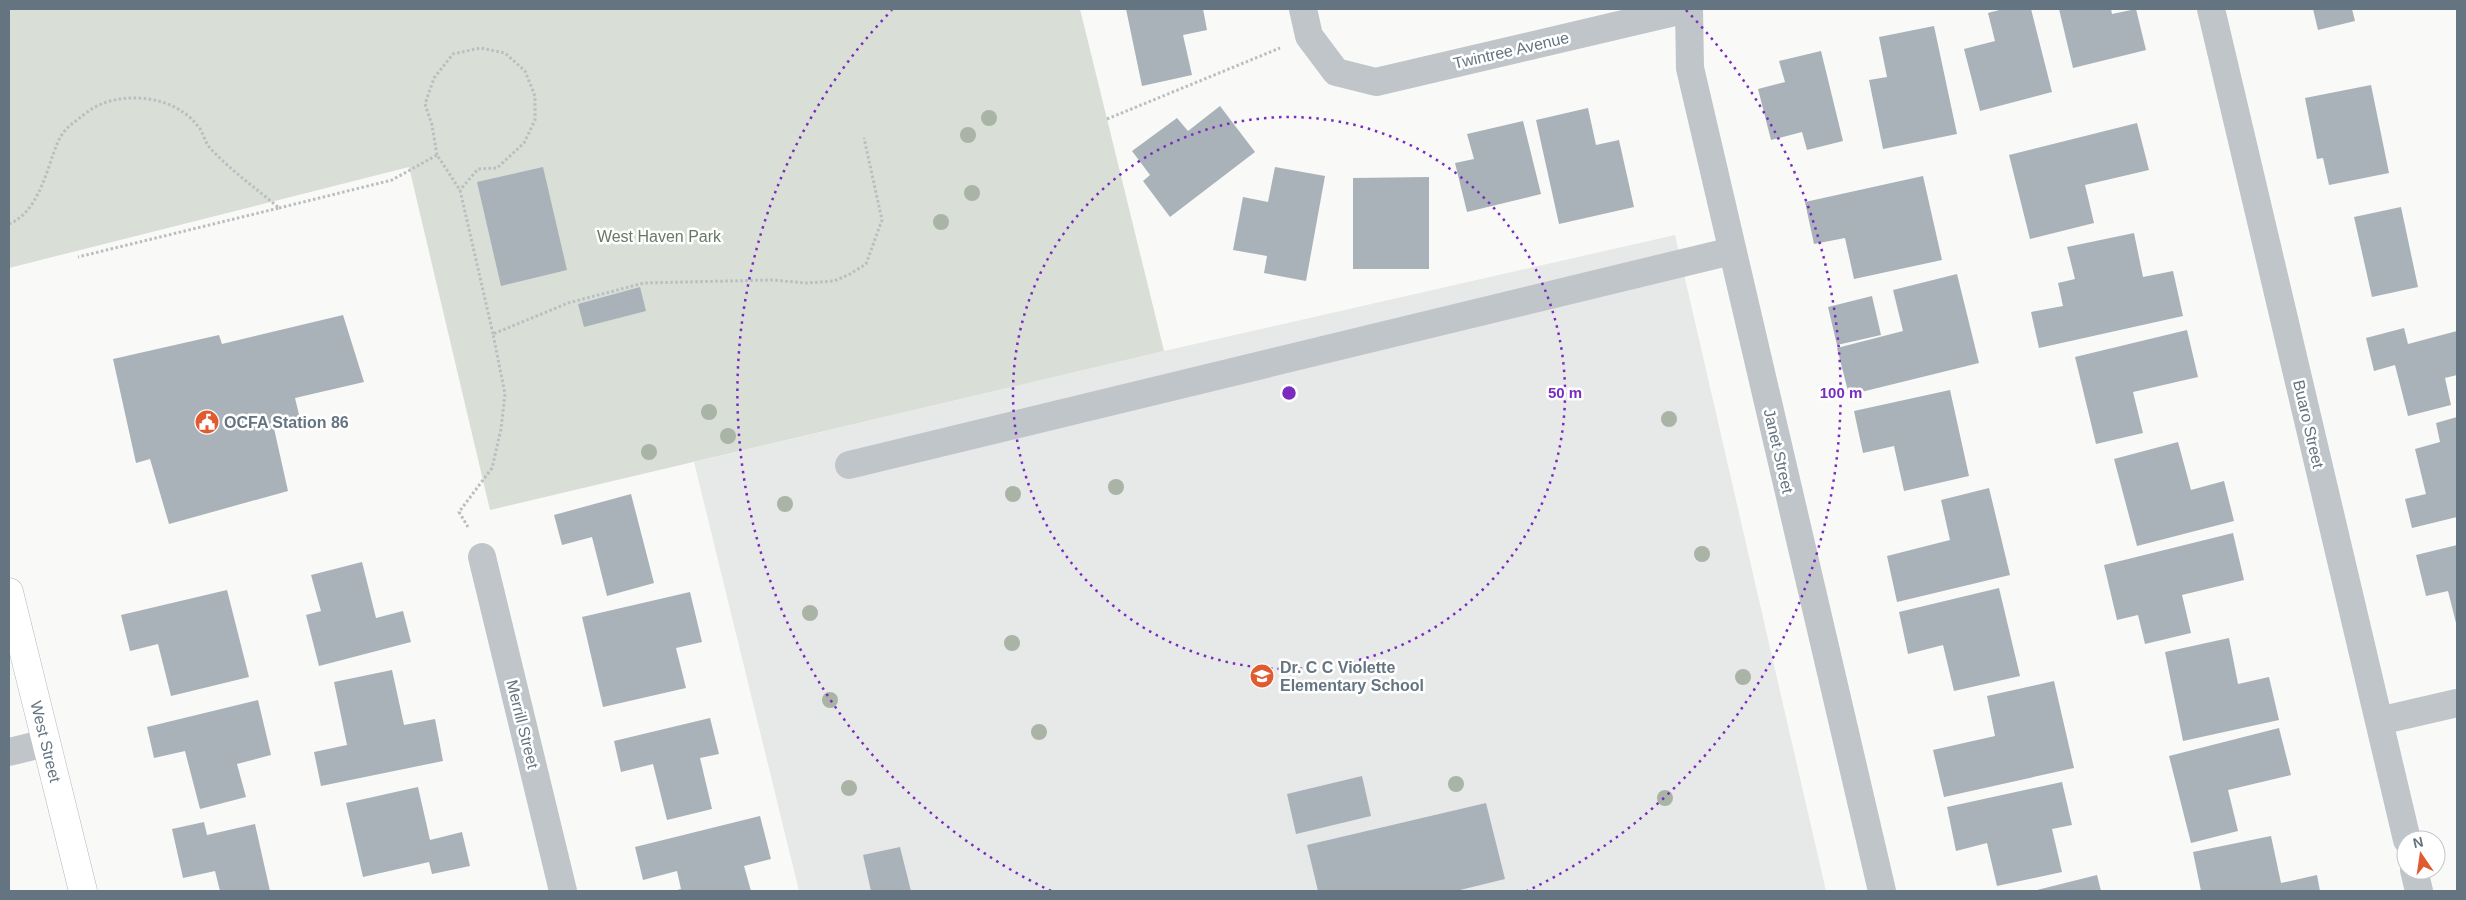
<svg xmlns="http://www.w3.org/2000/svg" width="2466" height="900" viewBox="0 0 2466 900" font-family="Arial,sans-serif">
<rect width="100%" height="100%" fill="#f9f9f7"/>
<path fill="#e7e8e8" d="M1675 235 1826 891H799L694 462 1164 351Z"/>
<path fill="#d9ded6" d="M9 9H1080L1164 351 490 510 409 167 9 268Z"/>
<path fill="#a9b2b8" d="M1126 9H1203L1207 30 1183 35 1192 75 1142 86Z
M2003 9H2031L2052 92 1980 111 1964 49 1995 41 1988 13Z
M2059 9H2111L2112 14 2136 9 2146 50 2073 68Z
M2313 9H2352L2355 21 2318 30Z
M1934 26 1957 134 1883 149 1869 80 1887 77 1879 37Z
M1821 51 1843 141 1807 150 1802 132 1771 140 1758 89 1785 82 1779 61Z
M2371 85 2389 173 2329 185 2323 158 2317 159 2305 98Z
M1220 106 1255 152 1170 217 1143 181 1150 175 1132 151 1177 118 1188 131Z
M1588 108 1596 145 1619 140 1634 207 1559 224 1536 120Z
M1523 121 1541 194 1467 212 1455 163 1474 159 1467 134Z
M2137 123 2149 170 2085 185 2094 223 2030 239 2009 155Z
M543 167 567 270 501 286 477 182Z
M1275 167 1325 176 1306 281 1264 273 1267 256 1233 250 1243 197 1268 202Z
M1923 176 1942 260 1854 279 1845 238 1814 244 1805 202Z
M1429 177V269H1353V178Z
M2401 207 2418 287 2372 297 2354 217Z
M2134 233 2143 277 2173 271 2183 316 2039 348 2031 312 2063 306 2058 283 2075 279 2067 247Z
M1957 274 1979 363 1849 395 1837 348 1903 331 1893 290Z
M640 287 646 311 584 327 578 304Z
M1872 296 1881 335 1837 345 1828 307Z
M343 315 364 382 295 398 300 419 273 424 288 491 169 524 150 459 136 463 113 359 219 335 222 344Z
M2404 328 2408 344 2457 331V375L2445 378 2451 405 2408 416 2395 365 2374 371 2366 338Z
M2187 330 2198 377 2133 392 2143 433 2096 444 2075 357Z
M1950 390 1969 476 1904 491 1894 446 1863 453 1854 411Z
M2457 417V517L2412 528 2405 499 2426 494 2415 449 2440 442 2436 423Z
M2178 442 2191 490 2224 481 2234 521 2137 546 2114 459Z
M1989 488 2010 575 1897 602 1887 556 1950 540 1941 500Z
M631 494 654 583 607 596 592 537 562 545 554 515Z
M2233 533 2244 580 2182 595 2191 633 2145 644 2138 615 2117 620 2104 565Z
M2457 545V627L2448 591 2426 596 2416 555Z
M362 562 376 618 403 611 411 642 319 666 306 615 321 611 311 575Z
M1999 588 2020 676 1954 691 1943 645 1908 654 1899 612Z
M227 590 249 677 171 696 158 644 130 651 121 615Z
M690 592 702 642 676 648 686 688 603 707 582 617Z
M2229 638 2238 684 2269 677 2279 720 2183 741 2165 652Z
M392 670 404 725 435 719 443 761 321 786 314 752 347 745 334 682Z
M2054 681 2074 768 1944 797 1933 750 1995 736 1987 696Z
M258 700 271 755 237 764 246 797 200 809 185 751 154 758 147 727Z
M710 718 719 754 700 758 712 809 667 820 653 764 621 772 614 741Z
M2279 728 2291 775 2228 790 2238 831 2191 843 2169 756Z
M1362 776 1371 816 1296 834 1287 794Z
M2062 782 2072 825 2052 829 2062 872 1997 886 1987 843 1956 851 1947 807Z
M418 787 430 840 462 832 470 866 432 874 429 862 363 877 346 803Z
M1486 803 1505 879 1456 891H1318L1307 845Z
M760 816 771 859 744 866 751 891H673L681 889 677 871 643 880 635 847Z
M204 822 207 835 255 824 270 891H220L215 871 183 878 172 829Z
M2271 836 2281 883 2317 875 2320 891H2201L2193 852Z
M900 847 911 891H871L863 855Z
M2097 875 2101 891H2033Z"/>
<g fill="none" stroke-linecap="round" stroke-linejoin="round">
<defs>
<g id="major">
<path id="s1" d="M9 592 83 891"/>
</g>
</defs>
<use href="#major" stroke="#b4b9bd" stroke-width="29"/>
<path stroke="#bbbec1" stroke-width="3" stroke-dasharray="2.5 2.5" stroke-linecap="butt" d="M1107 119 1280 48
M437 155 432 125 425 104 434 78 453 54 480 48 505 53 525 71 535 96V120L524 143 497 168 478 169 460 190
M279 208 392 180 437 155 460 190 493 334
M9 224C36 213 45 177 54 152 62 129 67 128 86 113 116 89 173 94 197 125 203 131 204 141 210 148 230 170 257 189 279 208L78 257
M468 527 459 512 492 468 501 429 505 394 493 334 568 303 644 283 771 280 807 283 834 281 850 274 866 264 882 220 864 138"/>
<path stroke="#c0c5c9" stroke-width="28" d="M1303 9 1309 36 1336 72 1376 82 1687 9
M1689 9 1690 68 1882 891
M2211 9 2407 840
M849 465 1732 251
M482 557 563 891
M2379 721 2457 703
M9 752 46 743
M2414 870 2419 891"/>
<use href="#major" stroke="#fff" stroke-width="28"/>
</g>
<g fill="#a9b3a6">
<circle cx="989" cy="118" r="8"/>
<circle cx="968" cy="135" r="8"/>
<circle cx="972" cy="193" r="8"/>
<circle cx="941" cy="222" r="8"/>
<circle cx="709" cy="412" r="8"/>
<circle cx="1669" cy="419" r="8"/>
<circle cx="728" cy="436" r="8"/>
<circle cx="649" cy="452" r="8"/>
<circle cx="1116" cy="487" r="8"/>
<circle cx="1013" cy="494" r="8"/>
<circle cx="785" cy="504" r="8"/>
<circle cx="1702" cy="554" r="8"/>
<circle cx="810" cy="613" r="8"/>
<circle cx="1012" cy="643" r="8"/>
<circle cx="1743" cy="677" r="8"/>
<circle cx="830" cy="700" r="8"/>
<circle cx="1039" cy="732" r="8"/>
<circle cx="1456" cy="784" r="8"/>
<circle cx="849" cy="788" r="8"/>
<circle cx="1665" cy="798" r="8"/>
</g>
<g fill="none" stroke="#7b2cbf" stroke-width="2.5" stroke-dasharray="2.5 5">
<circle cx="1289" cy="393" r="276"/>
<path d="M1051 891A552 552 0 0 1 892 10M1686 10A552 552 0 0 1 1527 891"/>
</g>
<defs>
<symbol id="civic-disc" viewBox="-11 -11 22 22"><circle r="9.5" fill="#e05c30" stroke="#fff"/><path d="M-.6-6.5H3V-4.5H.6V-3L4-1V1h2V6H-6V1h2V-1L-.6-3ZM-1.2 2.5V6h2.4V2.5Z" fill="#fff"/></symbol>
<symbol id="school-disc" viewBox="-11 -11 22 22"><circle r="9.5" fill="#e05c30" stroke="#fff"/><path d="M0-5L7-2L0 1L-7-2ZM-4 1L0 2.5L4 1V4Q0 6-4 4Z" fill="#fff"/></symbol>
</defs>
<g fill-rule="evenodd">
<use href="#civic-disc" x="193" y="408" width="28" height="28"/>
<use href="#school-disc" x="1248" y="662" width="28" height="28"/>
</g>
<g text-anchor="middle" stroke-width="5" stroke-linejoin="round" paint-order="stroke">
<g font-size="16" fill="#657481" stroke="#fff">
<text transform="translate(1511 50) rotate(-13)" y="6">Twintree Avenue</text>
<text transform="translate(2309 424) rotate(77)" y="6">Buaro Street</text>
<text transform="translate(1779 451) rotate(77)" y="6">Janet Street</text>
<text transform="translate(523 724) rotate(76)" y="6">Merrill Street</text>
<text dy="6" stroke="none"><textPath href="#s1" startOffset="154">West Street</textPath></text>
</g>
<g font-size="16" fill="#677963" stroke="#fff">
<text x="659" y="242">West Haven Park</text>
</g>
<g font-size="16" font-weight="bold" fill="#657481" stroke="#fff" text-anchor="start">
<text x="224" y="428">OCFA Station 86</text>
<text x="1280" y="673">Dr. C C Violette<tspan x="1280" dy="18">Elementary School</tspan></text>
</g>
</g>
<circle cx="1289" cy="393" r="8" fill="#7b2cbf" stroke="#fff" stroke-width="2.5"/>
<g font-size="15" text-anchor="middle" font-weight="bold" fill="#7b2cbf" stroke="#fff" stroke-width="5" stroke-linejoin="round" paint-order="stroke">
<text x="1565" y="398">50 m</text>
<text x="1841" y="398">100 m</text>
</g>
<rect width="2466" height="900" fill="none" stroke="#657481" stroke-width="20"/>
<g transform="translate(2421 855) rotate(347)"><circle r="24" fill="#ffffff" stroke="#c1c7cd"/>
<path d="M0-4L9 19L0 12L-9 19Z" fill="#e05c30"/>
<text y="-8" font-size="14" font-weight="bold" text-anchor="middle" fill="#657481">N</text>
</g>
</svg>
